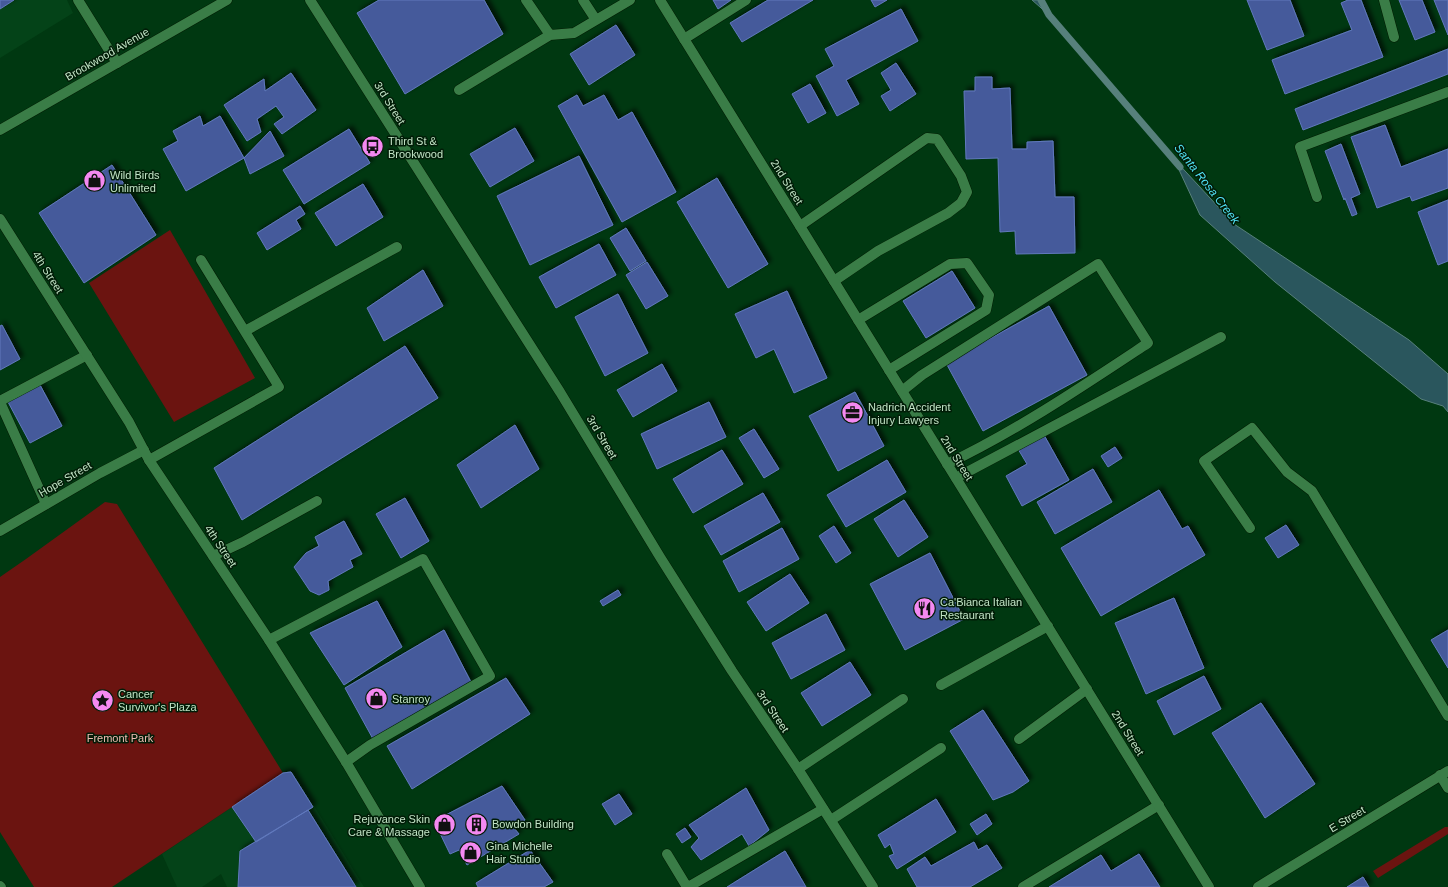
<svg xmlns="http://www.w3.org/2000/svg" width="1448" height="887" viewBox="0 0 1448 887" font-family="Helvetica,sans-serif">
<defs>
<filter id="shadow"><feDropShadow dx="3.5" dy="-3.5" stdDeviation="2" flood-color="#0009"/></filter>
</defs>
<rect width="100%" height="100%" fill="#003811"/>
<path fill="#044318" d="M0 0H67L73 13 0 58Z
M293 772 364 887H227L221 874 202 887H177L162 854 283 773Z"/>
<path fill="#6b1410" d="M170 230 255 378 174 422 89 283Z
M105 502 117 504 283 773 112 887H34L0 832V577L26 559Z
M1445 827H1448V834L1378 878 1373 871Z"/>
<path fill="#2a565d" stroke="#57807c" d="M1032 0H1043L1049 15Z
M1174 159 1234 224 1409 340 1448 374V412L1443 406 1421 399 1275 282 1200 215Z"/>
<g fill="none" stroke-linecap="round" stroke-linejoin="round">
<path stroke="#57807c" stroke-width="7" d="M1041 0 1049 15 1180 167"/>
</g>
<path fill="#445a9b" stroke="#6179bd" filter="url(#shadow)" d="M0 0H14L0 9Z
M379 0H484L503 34 405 94 357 13Z
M713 0H731L718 9Z
M768 0H813L742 42 730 23Z
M871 0H887L875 7Z
M1247 0H1290L1304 36 1267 50Z
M1348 0H1361L1383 57 1285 94 1272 60 1352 30 1341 3Z
M1399 0H1422L1435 32 1415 40Z
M1434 0H1448V35Z
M901 9 918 41 846 80 859 104 837 116 816 76 834 66 825 49Z
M616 25 635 55 589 85 570 54Z
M1448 49V74L1303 130 1295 109Z
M896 63 916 94 890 111 881 96 891 90 881 73Z
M291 73 316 110 282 134 274 124 284 117 276 106 257 119 261 132 247 141 224 105 264 79 265 91Z
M975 77H992V89L1010 88 1012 149H1027V142L1053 141 1055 197H1074L1075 253 1016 254 1015 231 1000 232 998 158 966 159 964 91H975Z
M810 84 826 113 808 123 792 94Z
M577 95 583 106 604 95 618 120 632 112 676 192 622 222 558 106Z
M200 116 203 126 220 116 244 158 186 191 163 149 178 141 173 131Z
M1385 125 1401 167 1448 149V188L1412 201 1410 196 1377 208 1351 137Z
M515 128 534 161 490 187 470 154Z
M349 129 370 163 304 204 283 170Z
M270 131 284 156 250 174 244 158Z
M1341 144 1360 194 1351 198 1357 214 1352 216 1345 198 1344 200 1325 151Z
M579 156 613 225 530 265 497 196Z
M112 165 156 235 84 283 39 213Z
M717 178 768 264 728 288 677 202Z
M363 184 383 217 336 246 315 213Z
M1448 200V261L1438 265 1418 212Z
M300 206 305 214 296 220 301 229 267 250 257 233Z
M626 228 646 261 630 271 610 238Z
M599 244 616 275 556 308 539 277Z
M647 262 668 296 646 309 626 275Z
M423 270 443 306 384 341 367 308Z
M952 271 975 308 926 338 903 301Z
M787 291 827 378 794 393 774 349 756 358 735 314Z
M618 294 648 353 605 376 575 317Z
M1049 306 1087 375 983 431 946 363Z
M2 325 20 359 0 370V326Z
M405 346 438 398 242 520 214 468Z
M662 364 677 391 633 417 617 390Z
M40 385 62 426 30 443 8 402Z
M855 392 884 446 838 471 809 416Z
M709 402 726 437 657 469 641 434Z
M515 425 539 469 481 508 457 465Z
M754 429 779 469 764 478 739 438Z
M1044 435 1069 480 1022 506 1006 476 1027 464 1018 449Z
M1115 447 1122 458 1108 467 1101 456Z
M722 450 743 484 693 513 673 479Z
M887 460 906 492 846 527 827 495Z
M1093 469 1112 502 1055 534 1037 502Z
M1159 490 1182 529 1188 526 1205 555 1101 616 1061 548Z
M763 493 780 522 721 555 704 526Z
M405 498 429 541 401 558 376 514Z
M904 500 928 537 898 557 874 519Z
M344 521 362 554 350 560 353 567 328 581 329 590 319 595 310 591 294 567 306 553 319 546 315 537Z
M1286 525 1299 545 1278 558 1265 538Z
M834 526 851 553 836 563 819 536Z
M782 528 799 559 739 592 723 561Z
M930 553 964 619 905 650 870 584Z
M790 574 809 603 766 631 747 602Z
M618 590 621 595 603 606 600 601Z
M1174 598 1204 668 1146 694 1115 623Z
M377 601 402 647 344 685 310 633Z
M826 614 845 650 791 679 772 643Z
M444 630 471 682 373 739 345 688Z
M1448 630V668L1431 640Z
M850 662 871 695 822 726 801 693Z
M1204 676 1221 709 1174 735 1157 701Z
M506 678 530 714 412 789 387 746Z
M1261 703 1315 784 1265 818 1212 733Z
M983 710 1029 781 1013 792 993 800 950 731Z
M291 772 313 807 256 842 232 807 283 773Z
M502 786 525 820 514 828 519 834 467 865 459 850 450 854 434 821Z
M746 788 769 830 749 846 742 834 701 860 691 847 699 838 689 825Z
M619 794 632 814 615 825 602 804Z
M936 799 956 832 897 869 889 856 894 854 890 844 885 848 878 835Z
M308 810 356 887H238L240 851Z
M986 814 992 824 977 835 970 824Z
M685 828 691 837 682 843 676 834Z
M974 842 978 850 987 845 1002 868 970 887H917L907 869 925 857 931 866Z
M530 850 553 882 544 887H478L476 883Z
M785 851 806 887H727Z
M1139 854 1160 887H1049L1101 855 1111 871Z
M1363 877 1369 887H1347Z"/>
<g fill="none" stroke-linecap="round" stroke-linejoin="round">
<defs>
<path id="lane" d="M78 0 117 63
M526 0 550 35
M583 0 596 20
M1384 0 1394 37
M684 39 746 0
M459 90 550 35 574 33 630 0
M1317 197 1300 147 1448 92
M800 226 927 138 937 139 961 176 967 192 961 203 948 213 878 251 834 281
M858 320 950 264 967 263 989 295 986 310 889 370
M245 331 397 247
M902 391 922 375 1098 264 1148 343C1083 386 1018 430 947 464
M0 401 87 355
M0 402 46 504
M149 460 279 387 201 260
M956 478 1221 337
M1250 528 1204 461 1252 428 1287 472 1312 491 1448 716
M213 556 243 542 317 501
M269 640 423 559 490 676 370 745 346 762
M941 685 1048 626
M1019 739 1087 689
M798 769 903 699
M1440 775 1448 788
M831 820 941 748
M667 854 687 887
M688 887 823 809
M1023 887 1159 805"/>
<path id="street" d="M660 0 1209 887
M0 531 100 473 144 450
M0 886 1 887"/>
<path id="secondary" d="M310 0 560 392 660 557 732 671 798 769 873 887
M0 130 227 0
M0 219 129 422 149 460 269 640 346 762 420 887
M1258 887 1448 771"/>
</defs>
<use href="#lane" stroke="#001d03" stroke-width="11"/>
<use href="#street" stroke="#001d03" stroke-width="11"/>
<use href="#secondary" stroke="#001d03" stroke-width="11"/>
<use href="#lane" stroke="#3a7d47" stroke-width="10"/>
<use href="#street" stroke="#3a7d47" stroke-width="10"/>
<use href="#secondary" stroke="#3a7d47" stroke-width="10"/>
</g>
<defs>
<symbol id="bus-disc" viewBox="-11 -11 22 22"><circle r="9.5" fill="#f489f1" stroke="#011c07"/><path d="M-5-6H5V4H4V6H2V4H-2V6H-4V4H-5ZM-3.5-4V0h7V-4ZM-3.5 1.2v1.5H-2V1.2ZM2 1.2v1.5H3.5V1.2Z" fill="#111"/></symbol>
<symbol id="shop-disc" viewBox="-11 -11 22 22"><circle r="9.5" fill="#f489f1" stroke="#011c07"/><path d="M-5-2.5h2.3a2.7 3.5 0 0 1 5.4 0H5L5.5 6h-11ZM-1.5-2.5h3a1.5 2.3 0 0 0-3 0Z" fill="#111"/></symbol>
<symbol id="office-disc" viewBox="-11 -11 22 22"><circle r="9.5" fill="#f489f1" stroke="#011c07"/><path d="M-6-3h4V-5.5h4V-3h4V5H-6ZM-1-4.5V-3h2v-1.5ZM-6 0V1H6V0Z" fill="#111"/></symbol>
<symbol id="restaurant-disc" viewBox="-11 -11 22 22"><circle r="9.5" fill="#f489f1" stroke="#011c07"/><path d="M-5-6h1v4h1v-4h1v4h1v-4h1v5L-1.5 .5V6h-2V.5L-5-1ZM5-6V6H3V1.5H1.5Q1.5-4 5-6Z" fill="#111"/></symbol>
<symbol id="sight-disc" viewBox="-11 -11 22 22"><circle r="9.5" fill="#f489f1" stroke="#011c07"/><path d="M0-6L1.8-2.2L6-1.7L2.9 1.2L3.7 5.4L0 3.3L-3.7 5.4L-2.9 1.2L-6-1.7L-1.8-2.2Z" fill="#111"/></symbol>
<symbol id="building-disc" viewBox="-11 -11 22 22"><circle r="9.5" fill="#f489f1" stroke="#011c07"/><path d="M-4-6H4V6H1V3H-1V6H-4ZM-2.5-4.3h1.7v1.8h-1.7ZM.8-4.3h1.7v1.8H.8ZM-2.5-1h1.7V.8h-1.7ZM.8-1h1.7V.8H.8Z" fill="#111"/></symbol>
</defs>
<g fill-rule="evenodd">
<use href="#bus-disc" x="360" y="134" width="25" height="25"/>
<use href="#shop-disc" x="82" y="168" width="25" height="25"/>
<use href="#office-disc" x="840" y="400" width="25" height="25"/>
<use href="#restaurant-disc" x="912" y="596" width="25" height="25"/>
<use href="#shop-disc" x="364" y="686" width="25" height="25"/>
<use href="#sight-disc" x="90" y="688" width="25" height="25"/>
<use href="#building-disc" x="464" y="812" width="25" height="25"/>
<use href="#shop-disc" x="432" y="812" width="25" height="25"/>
<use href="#shop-disc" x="458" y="840" width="25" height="25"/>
</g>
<g text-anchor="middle" stroke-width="3" stroke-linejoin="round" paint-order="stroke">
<g font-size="11" fill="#c1e3c5" stroke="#011c07">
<text transform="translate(107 54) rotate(-30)" y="4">Brookwood Avenue</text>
<text transform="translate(390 103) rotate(58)" y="4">3rd Street</text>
<text transform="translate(787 182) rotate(58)" y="4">2nd Street</text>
<text transform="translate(48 272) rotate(58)" y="4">4th Street</text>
<text transform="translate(602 437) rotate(59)" y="4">3rd Street</text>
<text transform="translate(957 458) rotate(58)" y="4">2nd Street</text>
<text transform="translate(65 479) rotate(-30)" y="4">Hope Street</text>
<text transform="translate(221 546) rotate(56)" y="4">4th Street</text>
<text transform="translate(773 711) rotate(56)" y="4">3rd Street</text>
<text transform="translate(1128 733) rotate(58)" y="4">2nd Street</text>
<text transform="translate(1347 819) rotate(-31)" y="4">E Street</text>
</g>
<g font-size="11" fill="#c1e3c5" stroke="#011c07" text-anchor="start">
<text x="388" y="145">Third St &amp;<tspan x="388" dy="13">Brookwood</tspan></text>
<text x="110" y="179">Wild Birds<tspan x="110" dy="13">Unlimited</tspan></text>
<text x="868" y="411">Nadrich Accident<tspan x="868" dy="13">Injury Lawyers</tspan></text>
<text x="940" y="606">Ca'Bianca Italian<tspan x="940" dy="13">Restaurant</tspan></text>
<text x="118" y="698">Cancer<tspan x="118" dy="13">Survivor's Plaza</tspan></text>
<text x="392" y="703">Stanroy</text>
<text x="430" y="823" text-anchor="end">Rejuvance Skin<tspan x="430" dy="13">Care &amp; Massage</tspan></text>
<text x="492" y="828">Bowdon Building</text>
<text x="486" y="850">Gina Michelle<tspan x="486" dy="13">Hair Studio</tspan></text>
</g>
<g font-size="11" fill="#efbbb3" stroke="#011c07">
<text x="120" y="742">Fremont Park</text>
</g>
<g font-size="12" font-style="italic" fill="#51e2f6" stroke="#011c07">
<text transform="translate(1207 184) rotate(52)" y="4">Santa Rosa Creek</text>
</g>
</g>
</svg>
